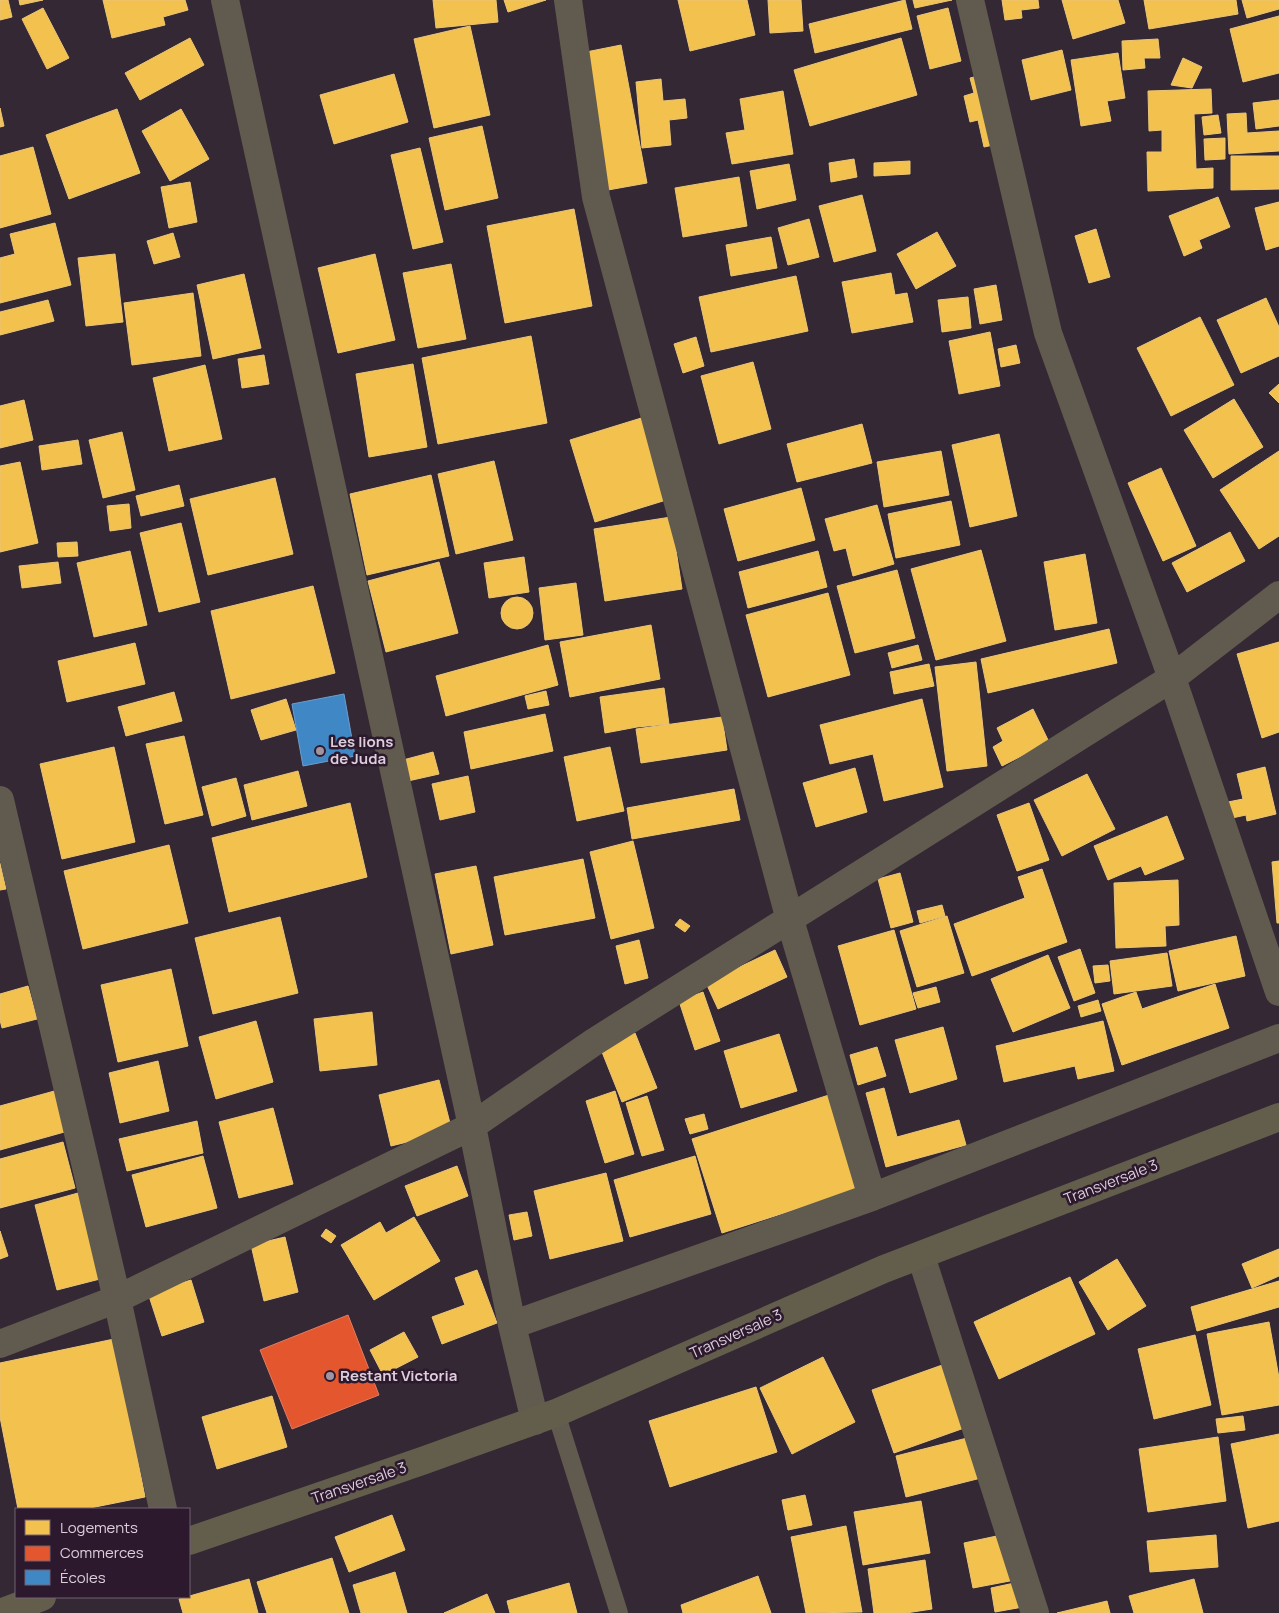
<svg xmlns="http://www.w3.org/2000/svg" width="1279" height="1613" viewBox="0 0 1279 1613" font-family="Manrope,sans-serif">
<rect width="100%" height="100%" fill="#332833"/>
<path fill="#f2c14e" stroke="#ebc578" d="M0 0H8L12 17 0 20Z
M19 0H43L20 5Z
M103 0H185L188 10 163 17 165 25 112 38Z
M433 0H496L498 22 436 28Z
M504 0H546L508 12Z
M678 0H747L755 35 690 51Z
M768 0H801L803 31 770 33Z
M905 0 912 29 815 53 809 24Z
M913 0H952L915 8Z
M1002 0H1038L1039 8 1021 10 1022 18 1005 20Z
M1062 0H1118L1125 23 1073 39Z
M1144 0H1236L1238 14 1149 29Z
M1242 0H1279V9L1247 18Z
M43 8 69 58 47 69 22 19Z
M948 8 961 61 930 69 917 16Z
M1279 16V73L1243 82 1230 29Z
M470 26 490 115 434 128 414 39Z
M190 38 204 65 140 100 125 73Z
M901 38 917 95 810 126 794 70Z
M1158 39 1160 58H1144L1145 68 1123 70 1122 41Z
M621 45 647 183 608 190 581 53Z
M1062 50 1071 90 1031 100 1022 60Z
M1118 53 1125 98 1107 101 1111 121 1081 126 1071 60Z
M1183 58 1202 67 1192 88 1171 85Z
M394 74 408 122 334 144 320 95Z
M982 75 998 144 984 147 978 120 970 122 964 96 974 93 970 78Z
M661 79 663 101 685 99 687 118 669 120 671 145 642 148 636 82Z
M1211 89 1212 113 1194 114 1196 169 1213 168V188L1148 191 1147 152H1162V130L1149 131 1148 91Z
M783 91 793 154 732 164 726 133 745 130 740 99Z
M1279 100V126L1256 129 1253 103Z
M0 108 4 126 0 127Z
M117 109 140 173 69 199 46 135Z
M181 109 209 159 170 181 142 131Z
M1246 113 1247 133 1279 131V151L1229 154 1227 114Z
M1218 115 1221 133 1204 135 1202 117Z
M482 126 498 198 445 210 429 138Z
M1225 138V159L1205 160 1204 139Z
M33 147 51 214 0 228V156Z
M420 148 443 242 413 249 391 155Z
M1231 156H1279V189L1231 190Z
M854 159 857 177 831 182 829 163Z
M910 161V174L874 176V163Z
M789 164 796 200 757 209 750 171Z
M739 177 747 226 683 237 675 188Z
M190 182 197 222 169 228 161 187Z
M862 195 876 251 834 262 819 206Z
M1218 197 1230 227 1199 240 1202 248 1184 256 1169 216Z
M1279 202V246L1266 250 1255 208Z
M574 209 592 306 505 323 487 226Z
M809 219 819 257 788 265 778 228Z
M55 223 71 285 0 303V258L15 254 10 234Z
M1096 229 1110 277 1089 283 1075 236Z
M937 232 956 266 916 289 897 254Z
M173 233 180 257 154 264 147 241Z
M771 237 777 268 731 276 726 245Z
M115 254 123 322 86 326 78 258Z
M375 254 395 340 338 353 318 268Z
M451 264 466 339 418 348 403 273Z
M891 273 895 295 907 293 913 322 852 333 842 282Z
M244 274 261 348 213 359 197 285Z
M796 276 808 331 711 352 699 297Z
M996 285 1002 320 980 324 974 289Z
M193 293 201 356 132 365 124 303Z
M968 297 971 328 942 332 938 300Z
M1266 298 1279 327V356L1241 373 1217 320Z
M48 300 54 321 0 335V312Z
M1200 317 1234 385 1171 416 1137 348Z
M990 332 1000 386 959 394 949 341Z
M531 336 547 423 438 444 422 358Z
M696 337 704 366 683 373 674 344Z
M1016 345 1020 363 1001 367 998 349Z
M264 355 269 384 242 388 238 359Z
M753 362 771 429 719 444 701 376Z
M413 364 427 447 369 457 356 374Z
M205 365 222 439 169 451 153 378Z
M1279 384V403L1269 393Z
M1234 399 1263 447 1213 478 1184 430Z
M24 400 33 440 0 448V406Z
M651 415 676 497 595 522 570 440Z
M862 424 872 463 797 482 787 444Z
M122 432 135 490 103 498 89 440Z
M999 434 1017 516 970 527 952 445Z
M78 440 82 464 42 470 39 446Z
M941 451 949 495 884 507 877 462Z
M1279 451V536L1259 549 1220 490Z
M494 461 513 540 456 554 438 474Z
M20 462 38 543 0 552V466Z
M1161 468 1196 546 1163 561 1128 483Z
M431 475 449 556 367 575 350 494Z
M275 478 293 554 208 575 190 499Z
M179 485 184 506 141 516 136 496Z
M801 488 815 540 738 561 724 509Z
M951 501 960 545 896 558 888 514Z
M129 504 131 528 110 531 107 506Z
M877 505 894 564 853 576 846 548 834 551 825 519Z
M671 517 682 589 605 601 594 529Z
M181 523 200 602 159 612 140 533Z
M1230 532 1245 561 1187 592 1172 563Z
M77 542 78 556 58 557 57 543Z
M981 550 1006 641 936 660 911 569Z
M130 551 147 625 94 637 77 563Z
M818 551 827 587 748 608 739 572Z
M1085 554 1097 623 1055 630 1044 562Z
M524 557 529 592 489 598 484 563Z
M58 562 61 583 22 588 19 566Z
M439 562 458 633 386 652 368 581Z
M897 570 915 638 855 653 837 586Z
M576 583 583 635 545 640 539 588Z
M313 586 335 673 231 699 211 611Z
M828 593 850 675 768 697 746 615Z
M501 613a16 16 0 1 1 32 0a16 16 0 1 1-32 0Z
M651 625 660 679 570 697 560 642Z
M1109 629 1117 663 988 693 981 659Z
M1279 642V732L1262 738 1237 654Z
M135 643 145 684 67 702 58 661Z
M548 645 558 685 446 716 436 676Z
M918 645 922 660 892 668 888 653Z
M976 662 987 766 947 771 935 667Z
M929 664 934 686 894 694 890 672Z
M664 688 669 724 637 727 605 733 600 697Z
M546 691 549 705 528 709 525 696Z
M174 692 182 721 126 736 118 707Z
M286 699 296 730 261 740 251 710Z
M922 699 943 787 884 801 873 754 830 764 820 725Z
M1033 709 1049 742 1002 766 993 747 1003 741 997 728Z
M545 714 553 751 471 769 464 732Z
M722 717 727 750 641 763 636 729Z
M184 736 203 815 165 824 146 744Z
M114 747 135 842 62 859 40 764Z
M610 747 624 811 577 821 564 757Z
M433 752 439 774 408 781 403 760Z
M1265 767 1276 814 1247 821 1246 815 1232 818 1228 802 1243 799 1237 774Z
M855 768 867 812 816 827 803 783Z
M298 771 307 806 252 820 244 785Z
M1087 774 1115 829 1062 856 1034 800Z
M468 776 475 812 440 820 432 784Z
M236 778 246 816 212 826 202 787Z
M734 789 740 820 632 839 627 808Z
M350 803 367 877 229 912 212 838Z
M1029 803 1049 860 1017 871 997 815Z
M1167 816 1184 859 1145 875 1141 866 1108 880 1094 846Z
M633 841 654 928 611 939 590 852Z
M169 845 188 923 83 949 64 871Z
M583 859 595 918 505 935 494 877Z
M1279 861V923H1277L1272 862Z
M0 863 6 889 0 890Z
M476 866 493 945 451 954 435 874Z
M1042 869 1067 942 972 976 954 924 1025 898 1018 877Z
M900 873 913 922 891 928 878 879Z
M1178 880 1179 925 1165 926 1166 946 1116 948 1114 883Z
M942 905 945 916 920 923 917 911Z
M947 916 964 973 917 987 900 931Z
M280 917 298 993 213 1014 195 938Z
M680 919 690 926 685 932 675 925Z
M894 930 916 1009 860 1025 838 946Z
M1236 936 1245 976 1178 991 1169 951Z
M639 940 648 978 625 984 616 946Z
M1080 949 1095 993 1074 1001 1058 957Z
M775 950 787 977 718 1009 706 983Z
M1167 953 1172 986 1114 994 1110 961Z
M1048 955 1070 1008 1013 1032 991 979Z
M1108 965 1110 981 1095 983 1093 966Z
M171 969 188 1046 118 1062 101 985Z
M1215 984 1229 1028 1122 1065 1102 1004 1136 992 1142 1009Z
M28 986 37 1019 2 1028 0 1020V994Z
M936 987 940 1002 918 1008 913 993Z
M703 992 720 1041 695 1050 679 1001Z
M1098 1000 1101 1011 1081 1017 1078 1006Z
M372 1012 377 1065 320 1071 314 1019Z
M256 1021 273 1082 216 1099 199 1037Z
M1103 1021 1114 1071 1078 1079 1075 1066 1004 1082 996 1046Z
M943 1027 957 1079 910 1093 895 1040Z
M635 1033 657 1088 622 1102 600 1047Z
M779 1034 797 1091 741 1108 724 1051Z
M877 1047 886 1076 858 1085 850 1055Z
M158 1061 169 1111 120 1123 109 1073Z
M439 1080 452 1131 391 1146 379 1095Z
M884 1088 897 1137 959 1120 966 1145 886 1167 866 1093Z
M58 1090 68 1131 0 1150V1106Z
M615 1091 634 1154 605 1163 586 1101Z
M832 1094 862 1188 722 1233 692 1139Z
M647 1096 664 1150 642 1156 626 1103Z
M273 1108 293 1184 239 1198 219 1122Z
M704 1114 708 1129 690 1134 685 1119Z
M197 1121 203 1153 127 1171 119 1139Z
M63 1142 75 1188 0 1208V1159Z
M203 1156 217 1208 146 1227 132 1175Z
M695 1156 711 1214 630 1237 614 1180Z
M457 1166 468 1196 417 1216 405 1186Z
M606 1173 623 1241 550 1259 534 1191Z
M78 1193 100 1279 57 1290 35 1205Z
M527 1212 532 1236 514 1240 509 1215Z
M414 1217 440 1261 374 1300 341 1245 380 1222 386 1233Z
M326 1229 336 1236 331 1243 321 1236Z
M0 1231 8 1256 0 1259Z
M285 1237 298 1292 264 1301 251 1245Z
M1279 1249V1276L1252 1288 1242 1264Z
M1117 1259 1146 1306 1108 1330 1079 1282Z
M477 1270 497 1323 442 1344 432 1317 465 1305 455 1278Z
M1070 1277 1095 1334 999 1379 974 1322Z
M191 1280 204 1322 162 1336 148 1293Z
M1279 1281V1307L1197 1331 1191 1307Z
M1269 1322 1279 1378V1405L1222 1415 1207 1334Z
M404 1332 418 1357 383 1375 370 1350Z
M1195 1335 1211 1405 1154 1419 1138 1349Z
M114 1339 145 1497 85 1509H18L0 1417V1363Z
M823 1357 855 1422 792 1454 760 1388Z
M945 1364 967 1427 894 1453 872 1390Z
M756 1387 777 1452 670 1487 649 1421Z
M272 1396 287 1447 217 1469 202 1417Z
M1243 1416 1245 1430 1218 1433 1216 1419Z
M1279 1434V1521L1248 1528 1231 1444Z
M971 1437 981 1478 906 1497 896 1456Z
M1218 1437 1226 1501 1148 1512 1139 1449Z
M805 1495 812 1525 788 1530 782 1500Z
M921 1501 930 1553 863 1565 854 1512Z
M392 1515 405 1550 349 1572 335 1537Z
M846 1526 862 1612 806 1613 791 1537Z
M1006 1534 1015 1580 973 1588 964 1543Z
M1216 1535 1218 1567 1150 1572 1147 1541Z
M332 1558 349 1613H267L257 1582Z
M925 1560 932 1609 906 1613H874L868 1569Z
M395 1572 407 1613H361L353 1585Z
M758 1576 771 1613H683L681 1605Z
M249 1579 258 1613H183L179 1599Z
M1194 1579 1203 1613H1134L1129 1596Z
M1019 1582 1023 1607 995 1612 991 1588Z
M569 1583 577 1613H510L507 1601Z
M487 1594 495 1613H444Z
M1107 1601 1110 1613H1057Z"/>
<path fill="#e4572e" stroke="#e27b62" d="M348 1315 379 1395 292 1429 260 1350Z"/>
<path fill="#3f88c5" stroke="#6e9dcc" d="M344 694 355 756 303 766 292 704Z"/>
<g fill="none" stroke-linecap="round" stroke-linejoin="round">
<path stroke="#615a4e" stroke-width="18" d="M556 1413 619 1613"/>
<path stroke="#615a4e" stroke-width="28" d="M225 0 472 1126 512 1325 535 1421
M568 0 596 197 790 920 872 1197
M970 0 1048 333 1172 678 1279 992
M0 800 117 1299 163 1509
M921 1256 1035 1613
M512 1325 872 1197 1279 1038
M0 1344 117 1299 472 1126 594 1042 1172 678 1279 595"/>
<path stroke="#635d4b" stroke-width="28" d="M189 1541 422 1461 556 1413 884 1269 1279 1117
M0 1613 42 1597"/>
</g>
<g fill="#a194a0" stroke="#2d192d" stroke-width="2">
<circle cx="320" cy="751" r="5"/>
<circle cx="330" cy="1376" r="5"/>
</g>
<g text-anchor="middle" stroke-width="5" stroke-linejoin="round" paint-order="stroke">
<g font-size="15" font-weight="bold" fill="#dccedb" stroke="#2d192d" text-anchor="start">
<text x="330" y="747">Les lions<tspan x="330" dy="17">de Juda</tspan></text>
<text x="340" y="1381">Restant Victoria</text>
</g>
<g font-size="15" fill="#dccedb" stroke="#2d192d">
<text transform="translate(1111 1182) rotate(-21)" y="5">Transversale 3</text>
<text transform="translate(736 1334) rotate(-24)" y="5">Transversale 3</text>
<text transform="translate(359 1483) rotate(-19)" y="5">Transversale 3</text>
</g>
</g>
<rect x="15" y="1508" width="175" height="90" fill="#2d192d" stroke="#736173"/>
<rect x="25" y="1520" width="25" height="15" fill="#f2c14e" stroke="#736173"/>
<text x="60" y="1533" font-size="15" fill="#dccedb">Logements</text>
<rect x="25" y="1546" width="25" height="15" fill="#e4572e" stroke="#736173"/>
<text x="60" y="1558" font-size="15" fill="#dccedb">Commerces</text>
<rect x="25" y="1570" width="25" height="15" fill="#3f88c5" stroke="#736173"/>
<text x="60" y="1583" font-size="15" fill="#dccedb">Écoles</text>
</svg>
